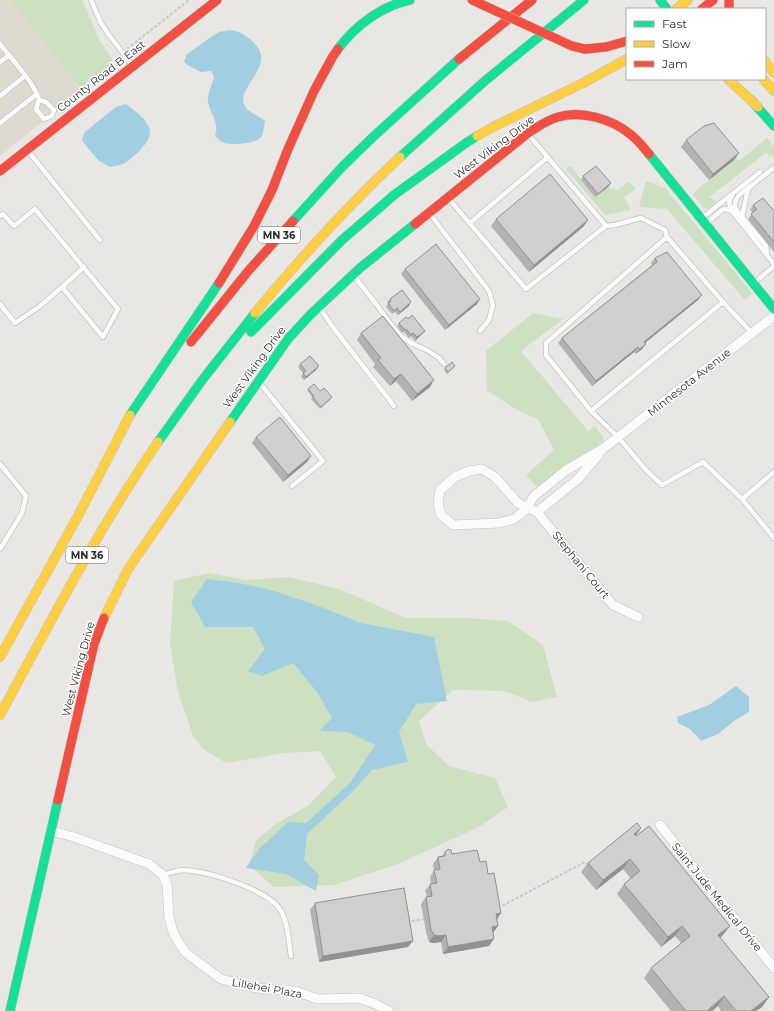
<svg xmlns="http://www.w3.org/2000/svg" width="774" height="1011" viewBox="0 0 774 1011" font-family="Montserrat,sans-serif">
<rect width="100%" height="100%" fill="#e9e7e4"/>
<path fill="#dfdad0" d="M0 0H9L82 90 0 156Z"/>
<path fill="#cde0c1" d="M9 0H82L101 43 113 60 107 69 82 90Z
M767 138 774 147V158L771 157 766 153 709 197 716 201V203C712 207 709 211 703 207L693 194 704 183 705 184 734 160 733 153 739 161Z
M571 166 581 180 608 187 617 190 629 182 636 189 624 197 631 210 605 215 566 169Z
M646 181 665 188 752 293 745 300 667 209 639 207Z
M533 313 563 319 521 351 588 431 595 426 604 439 595 449 539 489 526 475 554 450 538 419 515 409 487 390 486 351Z
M209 573 246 580 288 577 339 589 406 618H467L508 621 543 645 557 697 532 702 504 691 453 690 419 721 426 744 449 766 495 778 508 807 479 827 398 864 334 885 274 887 249 865 256 840 276 824 309 805 336 777 320 751 284 753 226 763 203 749 193 736 178 692 170 644 174 581Z"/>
<path fill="#a1cfe1" d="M229 30C239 31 245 34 253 42 278 65 237 86 244 104 247 113 259 115 265 121 264 126 264 133 261 137 256 144 230 146 222 142 220 141 218 138 215 136 220 123 210 114 208 102 207 94 212 85 214 77L211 71 201 72 189 66 184 62 187 54 211 37 219 32Z
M126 104C135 111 149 120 150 132 151 142 133 158 125 163 121 165 115 166 110 167L99 161 87 147 82 140 84 133 97 122 116 107Z
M207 579 238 583 268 589 316 605 361 623 434 637 447 701 416 704 399 732 408 762 372 770 353 791 307 834 304 860 319 875 316 891 286 874 246 868 259 849 288 822 306 823 350 783 375 745 348 732 319 731 332 718 317 692 293 663 262 676 248 671 265 649 253 627H205L191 602Z
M736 686 749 697V712L734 721 718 734 701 741 690 729 678 723 677 717 709 705Z"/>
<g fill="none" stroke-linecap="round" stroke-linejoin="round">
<defs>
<path id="lane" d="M91 0 101 23 109 35 132 65
M0 44C10 57 36 85 39 100
M0 62 9 55
M0 96 25 76
M39 100 46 102 54 110 52 116 44 119 36 109Z
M0 123 37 94
M528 134 606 226
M28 151 100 240
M732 195 729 203 732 211 774 264
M448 198 526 289 606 226 615 225 641 218 665 230 667 237 723 302
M430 214 489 291 493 305 489 320 480 331
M0 216 3 214 14 226 35 209 118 309 103 337 62 287 40 306 15 323 0 304
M742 217C740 214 737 211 736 209 731 199 743 192 749 187
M702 218 760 172
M470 223 548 157
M706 224 722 210 726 209 732 211
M767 255 766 246 742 217 748 189 751 186 772 169 774 168
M354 276 376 304 393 327 402 337 413 344 427 350 439 358 444 364
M754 283 774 266
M62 287 84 267
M320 308 332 326 394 406
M752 333 723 302 591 411 618 437 646 470 662 485 703 462 742 499 774 538
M259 382 323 461 292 486
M591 411 546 355V343L667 237
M0 464 26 496 22 513 0 549
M742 499 774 472
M163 875C170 873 177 870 184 870 207 871 270 890 281 911 288 923 289 942 291 956"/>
<path id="street" d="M537 512 578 479 599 454
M638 617 613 605 537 512 518 503 495 477 482 469 469 471 455 477 440 490 438 502 441 515 453 525 499 523 514 519 528 508 533 497 565 471 604 448 774 316
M660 825 774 968
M51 831 74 837 149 864 163 875 167 885 169 917 173 932 179 943 186 953 221 979 256 988 295 991 318 999 359 998 373 1003 389 1011"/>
<path id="fast" d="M660 0 667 9
M338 49C355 26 381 6 410 0
M751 100 774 126
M649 154 774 309
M400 157 486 80 584 0
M293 221 342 167 374 136 459 59
M251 332 342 240 394 195 466 143 477 136
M130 415 219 283
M230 422 288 339 310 315 360 268 415 224
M158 442 203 379 255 313
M10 1011 58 800"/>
<path id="slow" d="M676 9 688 0
M765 61 774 73
M728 79 758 107
M763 79 774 91
M477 136 493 127 583 83 627 59
M255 313C300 258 348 206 400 157
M104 618 128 569 230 422
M0 657 78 516 130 415
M0 715C50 623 98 529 158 442"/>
<path id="jam" d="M729 0V9
M702 9 713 0
M585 49 606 47 627 41
M459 59 532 0
M0 171 217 0
M415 224 528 133C537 127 547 120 558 117 581 110 612 119 630 134 638 140 643 147 649 154
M219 283 254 226 272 190 288 149 314 91 333 56 338 49
M191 342 249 270 293 221
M58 800 94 644 104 618"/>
</defs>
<use href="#lane" stroke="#c2c2c2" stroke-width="6"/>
<use href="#street" stroke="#c2c2c2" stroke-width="10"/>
<use href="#fast" stroke="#c2c2c2" stroke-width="10"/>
<use href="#slow" stroke="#c2c2c2" stroke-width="10"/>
<use href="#jam" stroke="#c2c2c2" stroke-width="10"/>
<path stroke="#c7c7c7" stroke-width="2" stroke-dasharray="3 2" stroke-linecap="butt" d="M127 49 189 0
M498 908 585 862 588 865
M407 922 424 919"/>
<use href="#lane" stroke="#fcfbfb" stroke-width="4.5"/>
<use href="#street" stroke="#fcfbfb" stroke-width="9"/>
<use href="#fast" stroke="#16e098" stroke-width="9"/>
<use href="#slow" stroke="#ffcf43" stroke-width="9"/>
<use href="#jam" stroke="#f24e42" stroke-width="9"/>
<defs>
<path id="jam-bridge" d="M472 0 572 46 585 49"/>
</defs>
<use href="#jam-bridge" stroke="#c5c4c3" stroke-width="10" stroke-linecap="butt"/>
<use href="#jam-bridge" stroke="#f24e42" stroke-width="9"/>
</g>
<path fill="#b4b2b0" d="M686 140 739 153 734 160 709 180 681 147Z
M583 176 611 183 608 187 595 197 581 180Z
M753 205 774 211V252L748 219 753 213 750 210Z
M496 219 588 220 583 227 529 272 491 226Z
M655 258 698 300 645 343 642 349 636 354 634 352 592 386 558 343 562 338 652 265 651 263Z
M405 269 480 299 477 304 445 330 401 274Z
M390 299 409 306 398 315 395 312 392 314 386 307 388 303 387 302Z
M399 323 422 334 415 341 411 336 409 338 405 333 403 332 402 333 397 326Z
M361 333 430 387 412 401 396 381 390 386 373 367 375 364 357 340Z
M300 364 319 366 316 370 304 380 301 377 303 373 298 367Z
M455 366 447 374 444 370 445 368Z
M308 389 320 391 331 399 320 409 311 399 312 397 307 390Z
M256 437 311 456 307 462 283 482 252 443Z
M641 828 636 835 723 935 720 938 769 997 762 1007 756 1011H721L718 1006 712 1011H671L644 978 651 968 681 943 675 936 661 947 617 894 624 884 631 879 623 869 596 890 581 872 588 863Z
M445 852 480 862 488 874 501 913 497 920 489 946 443 954 441 942 433 943 429 942 427 936 421 904 426 897H427L425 890 431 884 430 877 434 870 433 864 438 857 442 856Z
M315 903 408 947 319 962 310 910Z"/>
<path fill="#929190" d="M739 153 734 160 709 180 713 174Z
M611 183 608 187 595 197 598 194Z
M588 220 583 227 529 272 534 265Z
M702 295 698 300 640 347 644 342Z
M480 299 477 304 445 330 449 325Z
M411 302 409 306 398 315 400 312Z
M425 331 415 341 417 337Z
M646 344 642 349 636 354 640 349Z
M638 347 634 352 592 386 596 381Z
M319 366 316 370 304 380 306 377Z
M401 374 396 381 390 386 394 379Z
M434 380 430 387 412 401 417 394Z
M311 456 307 462 283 482 288 475Z
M641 828 634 838V834Z
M630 859 623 869 596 890 603 880Z
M501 913 496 920V914Z
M498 926 493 933 487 934 492 927Z
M682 926 675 936 661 947 668 937Z
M730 926 723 935 712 945 718 935Z
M434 935H446L441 942 433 943 429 942Z
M494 939 489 946 443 954 448 947Z
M413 941 408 947 319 962 323 956Z
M724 996 718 1006 712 1011H707Z
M769 997 762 1007 756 1011H751Z"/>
<path fill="#d1cfcd" stroke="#929190" d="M714 123 739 153 713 174 686 140 704 126Z
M596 166 611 183 598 194 583 176Z
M550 174 588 220 534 265 496 219Z
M763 198 774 211V242L751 214 757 209 753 205Z
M436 244 480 299 449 325 405 269Z
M667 252 702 295 644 342 646 344 640 349 638 347 596 381 562 338 657 262 655 258Z
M402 290 411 302 400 312 397 308 394 311 388 303 391 301 390 299Z
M412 315 425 331 417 337 413 333 411 335 407 330 406 329 405 330 399 323 406 317 408 319Z
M383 316 434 380 417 394 401 374 394 379 378 360 381 358 361 333Z
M310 356 319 366 306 377 303 373 306 371 300 364Z
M452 362 455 366 448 372 445 368Z
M314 384 320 391 324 388 332 397 321 407 313 397 314 396 308 389Z
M280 417 311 456 288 475 256 437Z
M637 823 641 828 634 834 636 836 649 826 730 926 718 935 769 997 751 1011H736L724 996 707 1011H686L651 968 690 936 682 926 668 937 624 884 640 871 630 859 603 880 588 863Z
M448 849 451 850 452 854 477 850 480 862 486 861 488 874 494 873 501 913 496 914 498 926 492 927 494 939 448 947 446 935 438 936 434 935 431 930 426 897 432 896 430 884 437 883 434 870 440 869 438 857 445 856V852Z
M404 888 413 941 323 956 315 903Z"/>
<g text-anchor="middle" stroke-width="3" stroke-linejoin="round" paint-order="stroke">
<g fill="#fff" stroke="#6b6b6b" stroke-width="1">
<rect x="258" y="227" width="42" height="16" rx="3"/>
<rect x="66" y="547" width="42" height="16" rx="3"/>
</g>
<g font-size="10" font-weight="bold" fill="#2c2c2c">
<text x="279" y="239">MN 36</text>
<text x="87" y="559">MN 36</text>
</g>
<g font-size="11" fill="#2c2c2c" stroke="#fff">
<text transform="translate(101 76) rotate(-38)" y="4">County Road B East</text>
<text transform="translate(494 147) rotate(-37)" y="4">West Viking Drive</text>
<text transform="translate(254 367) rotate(-54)" y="4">West Viking Drive</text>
<text transform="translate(689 382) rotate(-38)" y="4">Minnesota Avenue</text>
<text transform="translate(581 565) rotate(51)" y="4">Stephani Court</text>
<text transform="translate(78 669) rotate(-75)" y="4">West Viking Drive</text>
<text transform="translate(717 897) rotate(51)" y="4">Saint Jude Medical Drive</text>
<text transform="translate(267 988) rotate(10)" y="4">Lillehei Plaza</text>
</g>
</g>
<rect x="626" y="8" width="140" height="72" fill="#ffffff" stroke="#ababab"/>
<rect x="634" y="21" width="20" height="6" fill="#16e098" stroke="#ababab"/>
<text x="662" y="28" font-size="12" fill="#2c2c2c">Fast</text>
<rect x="634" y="41" width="20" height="6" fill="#ffcf43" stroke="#ababab"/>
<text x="662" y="48" font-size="12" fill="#2c2c2c">Slow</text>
<rect x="634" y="61" width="20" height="6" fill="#f24e42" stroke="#ababab"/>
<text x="662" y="68" font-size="12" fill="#2c2c2c">Jam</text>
</svg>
